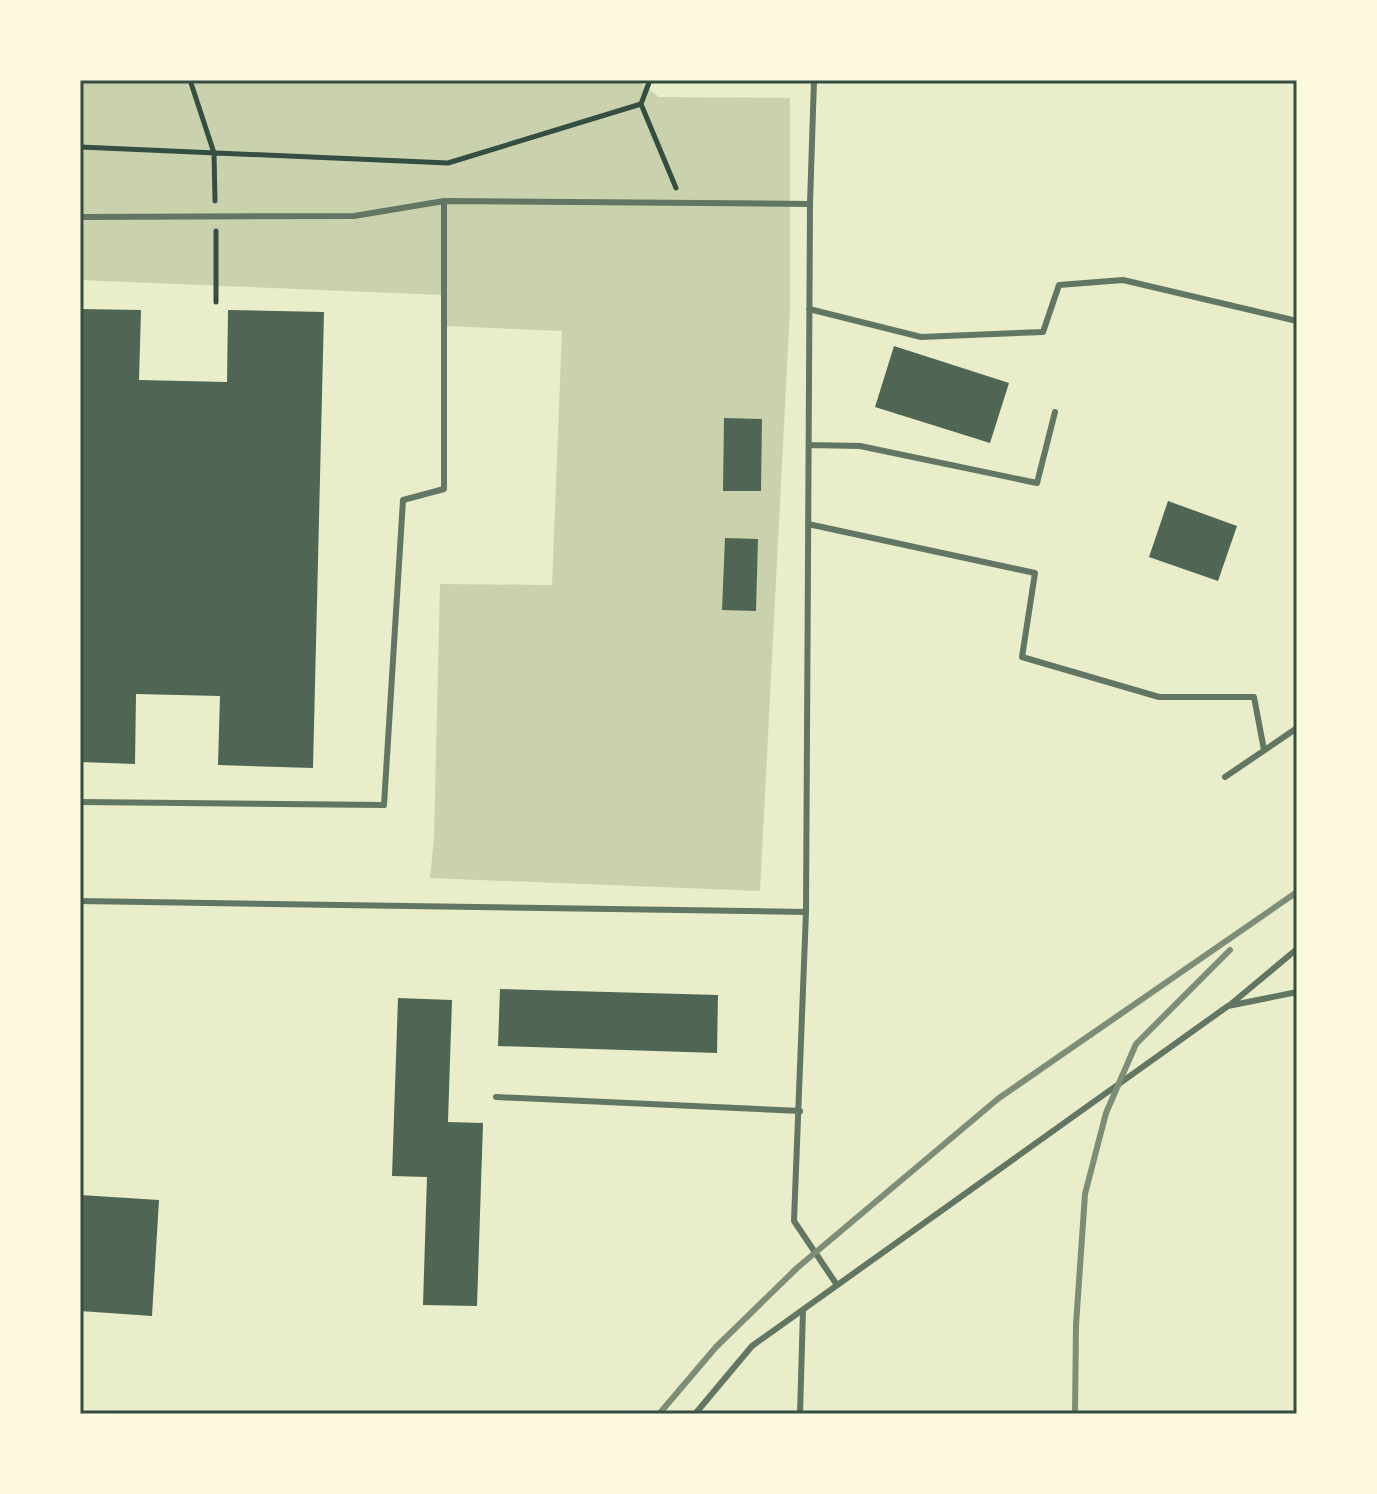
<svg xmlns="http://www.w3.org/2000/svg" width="1377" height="1494" viewBox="0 0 1377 1494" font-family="'DM Sans',sans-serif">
<rect width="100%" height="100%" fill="#e9edc9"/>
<path fill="#cad2ad" d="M80 80H638L659 97 790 98V309L760 891 430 878 434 838 440 584 552 585 562 331 445 326 443 295 80 280Z"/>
<path fill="#4f6655" d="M80 309 141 310 139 380 227 382 228 310 324 312 313 768 218 765 220 696 136 694 135 764 80 762Z
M894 346 1009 383 990 443 875 407Z
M724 418 762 419 761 491H723Z
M1168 501 1237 526 1218 581 1149 557Z
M725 538 758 539 756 611 722 610Z
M500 989 718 995 717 1053 498 1046Z
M398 998 452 1000 448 1122 483 1123 477 1306 423 1305 427 1177 392 1176Z
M80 1195 159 1200 152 1316 80 1311Z"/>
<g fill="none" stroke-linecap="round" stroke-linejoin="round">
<path stroke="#344e41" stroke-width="5" d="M190 80 214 153 215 201
M641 104 676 188
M80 147 448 163 641 104 650 80
M216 231V302"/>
<path stroke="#617663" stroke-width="6" d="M80 217 354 216 444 201 810 204
M809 309 921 337 1043 332 1059 285 1123 280 1297 321
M809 445 860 446 1037 483 1055 412
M808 524 1035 573 1022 657 1159 697H1254L1264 750
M1225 777 1297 728
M80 802 384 805 403 500 444 489V201
M80 901 806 912 810 204 814 80
M806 912 794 1221 837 1285
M1231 1004 1297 949
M496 1097 800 1111
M695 1414 752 1346 1228 1006 1297 992
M800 1414 803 1310"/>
<path stroke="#7c8e77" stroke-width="6" d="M659 1414 716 1347 797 1268 999 1098 1297 892
M1075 1414 1076 1325 1085 1194 1106 1113 1136 1044 1230 950"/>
</g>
<rect width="1377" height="1494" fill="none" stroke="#fefae0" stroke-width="164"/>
<rect x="82" y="82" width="1213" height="1330" fill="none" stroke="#344e41" stroke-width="3"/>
</svg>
